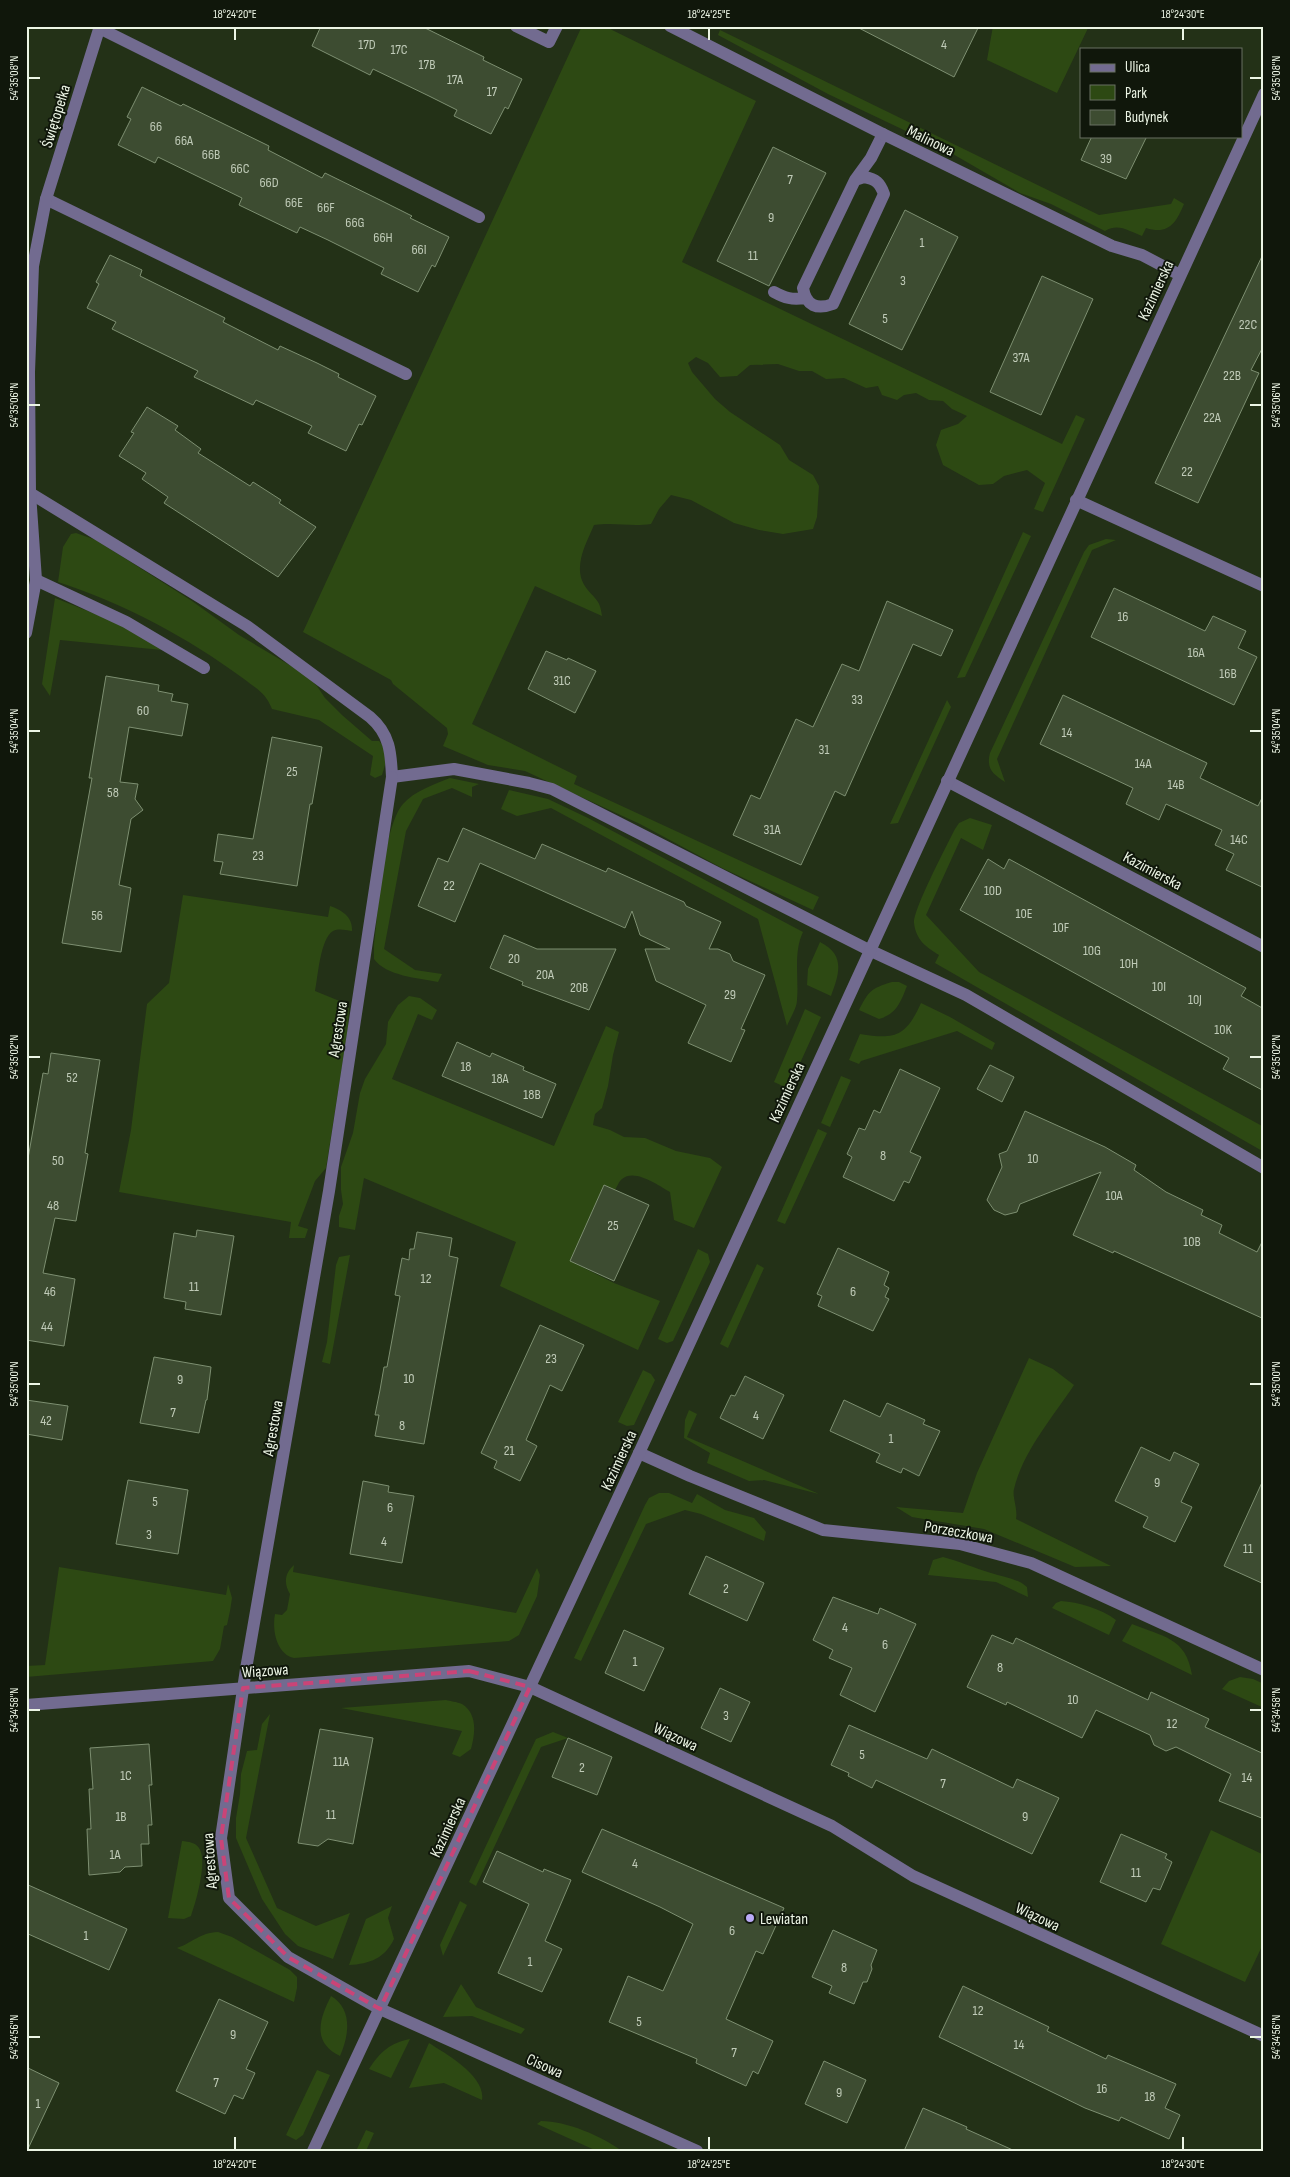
<svg xmlns="http://www.w3.org/2000/svg" width="1290" height="2177" viewBox="0 0 1290 2177" font-family="'Sofia Sans Condensed',sans-serif">
<rect width="100%" height="100%" fill="#233117"/>
<path fill="#2d4913" d="M582 26H604L756 101 682 262 1062 444 1076 415 1085 419 1043 512 1034 509 1045 483 1027 470 1004 476 993 484 979 485 943 465 936 445 941 430 958 424 967 416 952 409 943 401 929 400 916 393 904 395 897 400 882 395 878 386 866 388 844 378 826 379 812 371H799L778 364 750 365 737 376 720 377 708 363 696 357 688 363 692 372 715 399 730 412 780 445 789 460 813 475 819 486 817 517 813 529 783 534 759 530 734 523 691 500 671 495 659 509 651 524C630 527 616 522 594 525 586 544 571 569 587 589 596 600 600 600 602 616L535 586 472 724 577 776 574 784 819 897 813 910 722 868 640 824 553 784 525 771 488 765 443 746 448 734 447 728 393 684 391 680 303 632Z
M993 26H1089L1057 93 987 60Z
M720 30 1099 215 1171 204 1174 198 1184 204C1176 223 1169 235 1146 228L1142 236C1128 231 1119 223 1105 231L1051 204 1020 193 946 150 828 94 718 35Z
M1023 532 1031 536 965 677 957 678Z
M76 533 96 540 192 601 239 635 303 673 317 686 325 698 342 715 372 741H379L389 752 382 775 375 778 370 775 373 756 319 720 272 709C265 692 258 690 244 679 187 637 125 604 58 582L63 547 71 534Z
M1106 539 1116 540 1092 550 997 759 1005 782C993 774 986 769 990 753L1084 552 1089 545Z
M55 598 128 627 162 650 60 640 50 696 42 684Z
M947 700 951 707 898 823 890 824Z
M450 778 479 784 472 787V797L452 788 423 799 406 831 384 949 415 970 442 974 438 982C418 978 386 976 374 959V946C378 914 383 827 403 804 414 791 435 784 450 778Z
M509 790 548 799 588 818 803 932C793 953 799 978 797 1000 797 1008 790 1018 787 1026L758 919 551 808 517 816 501 809Z
M970 818 992 825 983 850 961 838 926 915 979 972 1264 1127V1152L935 963 939 955C926 947 916 940 914 923 913 910 947 845 955 829L959 823Z
M183 895 328 917 330 906C342 910 353 917 352 931 345 930 339 928 333 931 320 939 318 977 315 991L342 1002 349 1008 348 1028 326 1168 315 1181 298 1226 308 1229 305 1238H289L291 1222 119 1192 131 1130 147 1004 169 983Z
M820 942C846 955 839 974 831 996L807 985 808 969Z
M892 982H899L907 986C901 1001 897 1014 879 1019L859 1010C868 992 871 988 892 982Z
M409 996 420 998 437 1010 432 1020 418 1014 392 1079 554 1146 606 1026 619 1032 613 1055 608 1086 602 1108 595 1114 593 1125 610 1130 624 1137 645 1138 676 1151 710 1158 722 1167 694 1228 674 1220 670 1192C659 1186 635 1168 622 1179 619 1181 617 1187 615 1190L604 1185 570 1261 614 1283 660 1301 638 1350 500 1286 516 1242 364 1178 355 1230 339 1227V1216L343 1204 341 1190V1167L353 1133 360 1093 365 1079 386 1044 388 1022 398 1005Z
M921 1003 950 1017 995 1043 992 1050 957 1031 861 1061 859 1064 849 1060 860 1034C896 1040 906 1036 921 1003Z
M805 1009 821 1017 791 1083 785 1087 774 1082Z
M841 1076 851 1080 830 1127 821 1123Z
M818 1129 827 1133 785 1224 777 1221Z
M698 1249 708 1254 710 1262 673 1341 667 1343 658 1339Z
M350 1255 330 1364 322 1362 327 1342 336 1265 339 1257Z
M757 1264 764 1268 728 1348 720 1344Z
M1029 1358 1053 1369 1074 1385C1053 1417 1023 1451 1014 1489 1012 1497 1018 1509 1016 1519L1111 1566 1075 1567 984 1529 912 1517 896 1507 963 1513 977 1473Z
M643 1370 651 1374 655 1380 634 1425 627 1426 618 1422Z
M689 1410 697 1414 687 1437 819 1494 764 1480 749 1481 707 1463 710 1453 684 1438 685 1420Z
M659 1493H669L692 1503 697 1494 725 1510 754 1518 766 1532 764 1541 701 1514 685 1510 646 1524 581 1661 574 1658 645 1505 649 1498Z
M943 1557C959 1561 974 1568 991 1573 1003 1577 1017 1578 1027 1587L1028 1597 996 1582 928 1575 933 1560Z
M294 1565 293 1572 516 1613 537 1568 540 1575 537 1596 519 1635 509 1641 294 1658C276 1654 272 1629 275 1614L282 1615 287 1610 290 1594C284 1584 284 1574 294 1565Z
M59 1567 226 1595 228 1584 232 1598 230 1611 227 1625 224 1626 220 1649 213 1661 26 1677V1666L45 1665Z
M1061 1601C1078 1602 1102 1609 1116 1620L1109 1635 1052 1608 1056 1603Z
M1132 1624C1163 1637 1186 1637 1192 1675L1122 1641Z
M1240 1677 1253 1679 1264 1684V1708L1222 1689 1229 1681Z
M446 1700C450 1701 457 1702 462 1704 478 1714 475 1734 471 1749L460 1757 452 1754 462 1731 341 1708Z
M270 1714 246 1838 277 1908 316 1926 350 1913 333 1959 298 1946 285 1934 262 1899 236 1838V1818L240 1794 241 1774 247 1751 257 1750 262 1724Z
M553 1732 568 1738 541 1747 476 1886 469 1882 536 1739Z
M1211 1830 1264 1855V1942L1245 1982 1161 1944Z
M182 1841C189 1842 195 1842 199 1848 208 1860 196 1902 191 1916L184 1919 168 1918Z
M460 1901 467 1905 443 1956 440 1945Z
M392 1906 388 1918 394 1939C385 1958 370 1964 349 1965L366 1919Z
M218 1932 232 1937 290 1970 297 1977V1988L294 2002 177 1948C194 1942 199 1933 218 1932Z
M461 1984 476 2007 525 2029 521 2034 472 2016 443 2017Z
M331 1996C353 2009 349 2036 340 2056 311 2042 320 2018 331 1996Z
M410 2039 391 2078 369 2069C380 2052 390 2043 410 2039Z
M429 2043C446 2054 486 2076 482 2100L444 2083 409 2088Z
M317 2070 330 2075 303 2135 296 2140 286 2135Z
M541 2121C566 2121 602 2136 622 2151H597L537 2124Z
M366 2130 374 2133 366 2151H356Z"/>
<path fill="#3d4c31" stroke="#7d8f71" d="M321 26H421L484 57 483 60 522 79 508 109 505 107 491 134 454 116 457 110 429 96 373 69 370 75 312 46Z
M855 26H979L954 77Z
M142 87 181 106 183 104 269 146 268 150 322 178 325 173 382 201 412 216 410 218 449 237 435 267 432 265 418 292 381 274 384 268 328 240 300 227 297 233 239 205 242 198 158 157 155 163 118 145 131 119 127 117Z
M1092 136H1147L1126 179 1081 160Z
M773 147 826 173 769 286 717 261Z
M905 210 958 237 902 350 849 324Z
M1264 252V345L1251 370 1259 373 1198 503 1155 483Z
M110 255 142 270 140 276 225 318 223 322 278 350 280 346 317 363 339 374 338 377 376 396 362 425 359 424 346 451 308 433 312 426 256 400 253 405 194 377 198 371 112 329 116 322 87 308 99 284 96 282Z
M1042 276 1093 299 1041 415 990 392Z
M147 407 178 426 175 430 201 449 198 453 250 486 253 482 281 500 279 503 316 527 278 577 164 503 168 497 142 479 146 473 119 456 134 433 131 432Z
M1114 588 1205 631 1213 616 1246 631 1238 648 1257 657 1234 705 1091 637Z
M887 601 953 630 941 656 913 644 845 796 835 791 801 865 733 835 751 795 760 799 796 719 813 727 842 664 859 671Z
M546 651 567 660 568 658 596 671 575 713 528 689Z
M106 676 159 685 158 691 173 694 171 701 188 704 182 736 129 727 120 782 138 784 135 799 143 810 131 819 119 885 131 888 121 952 62 943 92 778H89Z
M1063 695 1207 763 1200 778 1258 806 1264 794V888L1226 870 1234 854 1215 845 1222 830 1166 804 1159 820 1126 804 1133 788 1040 744Z
M272 737 322 747 312 804H310L297 886 220 874 223 862 214 861 218 834 253 839Z
M463 828 535 859 542 844 606 872 608 868 684 902 686 906 721 922 709 949H718L730 954 733 961 765 975 741 1029 745 1030 731 1062 688 1043 706 1005 656 981 645 949H670L640 935 632 911 625 928 480 863 455 922 418 906 438 858 448 862Z
M988 859 1004 869 1009 859 1246 988 1241 996 1264 1009V1091L1223 1069 1229 1058 960 910Z
M504 935 537 949H616L589 1010 522 985 523 982 490 968Z
M457 1042 490 1057 492 1053 524 1067 523 1070 556 1084 542 1118 442 1076Z
M51 1053 100 1060 85 1153 88 1154 76 1221 55 1218 43 1273 75 1279 64 1346 26 1340V1170L43 1073 48 1074Z
M990 1065 1014 1077 1002 1102 977 1089Z
M900 1069 940 1088 910 1152 921 1157 909 1183 904 1181 894 1201 843 1177 852 1157 847 1154 859 1128 865 1130 874 1110 880 1113Z
M1025 1111 1105 1147 1136 1165 1134 1170 1166 1192 1203 1210 1201 1215 1222 1225 1219 1233 1257 1252 1264 1238V1319L1114 1251 1113 1253 1073 1235 1101 1172 1020 1204 1017 1212 1005 1215 994 1210 987 1200 1002 1167 999 1154 1007 1151Z
M604 1185 649 1205 614 1281 570 1261Z
M197 1230 234 1236 221 1315 185 1309 186 1302 164 1298 174 1233 196 1237Z
M417 1232 452 1238 449 1256 458 1258 424 1444 375 1436 379 1415H375L380 1390 384 1367H387L400 1296 395 1295 402 1258 409 1260 410 1249H414Z
M838 1248 889 1272 884 1285 889 1288 885 1297 889 1299 873 1331 818 1306 822 1296 817 1294Z
M540 1325 584 1345 562 1391 550 1385 526 1440 537 1446 520 1481 494 1468 497 1461 481 1453Z
M154 1357 211 1367 207 1400H206L199 1433 140 1423Z
M745 1376 784 1395 763 1439 720 1418 731 1395 735 1396Z
M26 1400 68 1406 62 1440 26 1434Z
M844 1400 880 1417 887 1403 925 1420 923 1424 940 1431 919 1476 903 1468 901 1473 876 1462 880 1454 830 1431Z
M1141 1447 1170 1461 1174 1452 1199 1464 1181 1502 1192 1507 1175 1542 1143 1527 1148 1517 1115 1501Z
M1264 1478V1584L1224 1566Z
M128 1480 188 1490 178 1554 116 1544Z
M363 1481 389 1486 388 1492 414 1496 402 1563 350 1554Z
M706 1556 764 1583 747 1621 689 1594Z
M833 1597 878 1614 880 1608 916 1624 875 1712 840 1695 852 1668 829 1658 833 1650 813 1640Z
M624 1630 664 1648 644 1691 605 1673Z
M992 1635 1013 1644 1016 1638 1148 1700 1151 1692 1209 1719 1205 1727 1264 1754V1819L1219 1801 1231 1774 1176 1747 1166 1751 1154 1745 1150 1735 1096 1710 1082 1738 1007 1702 1006 1705 967 1687Z
M720 1688 750 1702 731 1742 701 1728Z
M849 1725 927 1759 932 1749 1013 1788 1017 1779 1059 1798 1032 1854 876 1780 872 1788 848 1776 849 1773 831 1765Z
M320 1729 373 1738 353 1844 328 1839 318 1846 298 1843Z
M568 1738 612 1757 597 1795 552 1777Z
M149 1744 152 1785H149L152 1825H148L149 1844H141L142 1866 125 1867 120 1872 89 1875 87 1829H91L89 1789H93L90 1748Z
M602 1829 784 1908 763 1954 756 1951 726 2019 773 2041 758 2074 753 2071 746 2086 696 2063 697 2059 609 2022 628 1976 663 1991 693 1924 660 1907 582 1872Z
M1121 1834 1167 1854 1165 1858 1172 1862 1160 1890 1153 1888 1146 1902 1100 1882Z
M497 1851 543 1872 544 1869 571 1880 545 1941 562 1949 542 1992 498 1973 529 1904 483 1882Z
M26 1884 127 1929 109 1970 26 1933Z
M833 1930 877 1950 871 1965 872 1969 867 1982H863L854 2004 829 1993 832 1986 812 1977Z
M963 1986 1049 2027 1047 2031 1106 2059 1108 2055 1176 2084 1165 2108 1180 2115 1169 2139 1121 2117 1119 2121 1085 2108 939 2037Z
M219 1999 268 2022 246 2069 255 2073 243 2099 234 2095 225 2114 176 2091Z
M824 2061 866 2080 847 2123 805 2104Z
M26 2067 59 2083 27 2151H26Z
M923 2108 967 2127 966 2129 1015 2151H904Z"/>
<g fill="none" stroke-linecap="round" stroke-linejoin="round">
<path stroke="#726b90" stroke-width="12" d="M516 26 549 42 557 26
M99 28 479 217
M864 177C876 179 880 183 884 194L833 304C817 310 806 306 803 288L855 180Z
M855 180 871 158 883 134
M46 199 406 374
M774 292C785 298 792 300 805 298
M30 493 247 626 370 717C390 734 391 753 392 777L454 769 529 783 552 789 869 950 966 995 1264 1168
M36 580 126 622 204 668"/>
<path stroke="#726b90" stroke-width="12" d="M670 26 883 134 1112 246 1142 255 1180 275
M1076 500 1264 586
M26 633 36 580 30 493 29 372 33 266 46 199 100 26
M392 777 329 1191 246 1669 221 1838 229 1898 288 1957 380 2009 697 2151
M947 781 1264 947
M639 1453 690 1476 823 1530 960 1544 1031 1563 1264 1670
M530 1687 832 1826 913 1876 1264 2036"/>
<path stroke="#726b90" stroke-width="12" d="M26 1705 469 1671 530 1687
M313 2151 639 1453 1264 94"/>
</g>
<path fill="none" stroke="#ca4477" stroke-width="4" stroke-dasharray="10 6" stroke-linejoin="round" d="M469 1671 530 1687 380 2009 288 1957 229 1898 221 1838 243 1688Z"/>
<path fill="none" stroke="#ecf5e5" stroke-width="2" d="M235 28V40M709 28V40M1183 28V40M28 78H40M1250 78H1262M28 405H40M1250 405H1262M28 731H40M1250 731H1262M28 1057H40M1250 1057H1262M28 1384H40M1250 1384H1262M28 1710H40M1250 1710H1262M28 2037H40M1250 2037H1262M235 2137V2150M709 2137V2150M1183 2137V2150"/>
<circle fill="#baaaf6" stroke="#10170b" stroke-width="2" cx="750" cy="1918" r="5"/>
<g text-anchor="middle" stroke-width="4" stroke-linejoin="round" paint-order="stroke">
<g font-size="14" fill="#c0cbb8">
<text x="367" y="49">17D</text>
<text x="944" y="49">4</text>
<text x="399" y="54">17C</text>
<text x="427" y="69">17B</text>
<text x="455" y="84">17A</text>
<text x="492" y="96">17</text>
<text x="156" y="131">66</text>
<text x="184" y="145">66A</text>
<text x="211" y="159">66B</text>
<text x="1106" y="163">39</text>
<text x="240" y="173">66C</text>
<text x="790" y="184">7</text>
<text x="269" y="187">66D</text>
<text x="294" y="207">66E</text>
<text x="326" y="212">66F</text>
<text x="771" y="222">9</text>
<text x="355" y="227">66G</text>
<text x="383" y="242">66H</text>
<text x="922" y="247">1</text>
<text x="419" y="254">66I</text>
<text x="753" y="260">11</text>
<text x="903" y="285">3</text>
<text x="885" y="323">5</text>
<text x="1248" y="329">22C</text>
<text x="1021" y="362">37A</text>
<text x="1232" y="380">22B</text>
<text x="1212" y="422">22A</text>
<text x="1187" y="476">22</text>
<text x="1123" y="621">16</text>
<text x="1196" y="657">16A</text>
<text x="1228" y="678">16B</text>
<text x="562" y="685">31C</text>
<text x="857" y="704">33</text>
<text x="143" y="715">60</text>
<text x="1067" y="737">14</text>
<text x="824" y="754">31</text>
<text x="1143" y="768">14A</text>
<text x="292" y="776">25</text>
<text x="1176" y="789">14B</text>
<text x="113" y="797">58</text>
<text x="772" y="834">31A</text>
<text x="1239" y="844">14C</text>
<text x="258" y="860">23</text>
<text x="449" y="890">22</text>
<text x="993" y="895">10D</text>
<text x="1024" y="918">10E</text>
<text x="97" y="920">56</text>
<text x="1061" y="932">10F</text>
<text x="1092" y="955">10G</text>
<text x="514" y="963">20</text>
<text x="1129" y="968">10H</text>
<text x="545" y="979">20A</text>
<text x="1159" y="991">10I</text>
<text x="579" y="992">20B</text>
<text x="730" y="999">29</text>
<text x="1195" y="1004">10J</text>
<text x="1223" y="1034">10K</text>
<text x="466" y="1071">18</text>
<text x="72" y="1082">52</text>
<text x="500" y="1083">18A</text>
<text x="532" y="1099">18B</text>
<text x="883" y="1160">8</text>
<text x="1033" y="1163">10</text>
<text x="58" y="1165">50</text>
<text x="1114" y="1200">10A</text>
<text x="53" y="1210">48</text>
<text x="613" y="1230">25</text>
<text x="1192" y="1246">10B</text>
<text x="426" y="1283">12</text>
<text x="194" y="1291">11</text>
<text x="50" y="1296">46</text>
<text x="853" y="1296">6</text>
<text x="47" y="1331">44</text>
<text x="551" y="1363">23</text>
<text x="409" y="1383">10</text>
<text x="180" y="1384">9</text>
<text x="173" y="1417">7</text>
<text x="756" y="1420">4</text>
<text x="46" y="1425">42</text>
<text x="402" y="1430">8</text>
<text x="891" y="1443">1</text>
<text x="509" y="1455">21</text>
<text x="1157" y="1487">9</text>
<text x="155" y="1506">5</text>
<text x="390" y="1512">6</text>
<text x="149" y="1539">3</text>
<text x="384" y="1546">4</text>
<text x="1248" y="1553">11</text>
<text x="726" y="1593">2</text>
<text x="845" y="1632">4</text>
<text x="885" y="1649">6</text>
<text x="635" y="1666">1</text>
<text x="1000" y="1672">8</text>
<text x="1073" y="1704">10</text>
<text x="726" y="1720">3</text>
<text x="1172" y="1728">12</text>
<text x="862" y="1759">5</text>
<text x="341" y="1766">11A</text>
<text x="582" y="1772">2</text>
<text x="126" y="1780">1C</text>
<text x="1247" y="1782">14</text>
<text x="943" y="1788">7</text>
<text x="331" y="1819">11</text>
<text x="121" y="1821">1B</text>
<text x="1025" y="1821">9</text>
<text x="115" y="1859">1A</text>
<text x="635" y="1868">4</text>
<text x="1136" y="1877">11</text>
<text x="732" y="1935">6</text>
<text x="86" y="1940">1</text>
<text x="530" y="1966">1</text>
<text x="844" y="1972">8</text>
<text x="978" y="2015">12</text>
<text x="639" y="2026">5</text>
<text x="233" y="2039">9</text>
<text x="1019" y="2049">14</text>
<text x="734" y="2057">7</text>
<text x="216" y="2087">7</text>
<text x="1102" y="2093">16</text>
<text x="839" y="2097">9</text>
<text x="1150" y="2101">18</text>
<text x="38" y="2108">1</text>
</g>
<g font-size="16" fill="#ecf5e5" stroke="#10170b">
<text transform="translate(55 116) rotate(-73)" y="6">Świętopełka</text>
<text transform="translate(931 140) rotate(26)" y="6">Malinowa</text>
<text transform="translate(1155 290) rotate(-65)" y="6">Kazimierska</text>
<text transform="translate(1153 870) rotate(28)" y="6">Kazimierska</text>
<text transform="translate(337 1029) rotate(-81)" y="6">Agrestowa</text>
<text transform="translate(786 1092) rotate(-65)" y="6">Kazimierska</text>
<text transform="translate(272 1428) rotate(-80)" y="6">Agrestowa</text>
<text transform="translate(618 1460) rotate(-65)" y="6">Kazimierska</text>
<text transform="translate(959 1531) rotate(10)" y="6">Porzeczkowa</text>
<text transform="translate(265 1670) rotate(-4)" y="6">Wiązowa</text>
<text transform="translate(676 1736) rotate(25)" y="6">Wiązowa</text>
<text transform="translate(447 1827) rotate(-65)" y="6">Kazimierska</text>
<text transform="translate(209 1861) rotate(-94)" y="6">Agrestowa</text>
<text transform="translate(1038 1916) rotate(25)" y="6">Wiązowa</text>
<text transform="translate(545 2065) rotate(24)" y="6">Cisowa</text>
</g>
<g font-size="16" fill="#ecf5e5" stroke="#10170b" text-anchor="start">
<text x="760" y="1924">Lewiatan</text>
</g>
</g>
<rect width="1290" height="2177" fill="none" stroke="#10170b" stroke-width="55"/>
<rect x="1080" y="48" width="162" height="90" fill="#10170b" stroke="#687062"/>
<rect x="1090" y="64" width="25" height="8" fill="#726b90" stroke="#687062"/>
<text x="1125" y="72" font-size="15" fill="#ecf5e5">Ulica</text>
<rect x="1090" y="85" width="25" height="15" fill="#2d4913" stroke="#687062"/>
<text x="1125" y="98" font-size="15" fill="#ecf5e5">Park</text>
<rect x="1090" y="110" width="25" height="15" fill="#3d4c31" stroke="#687062"/>
<text x="1125" y="122" font-size="15" fill="#ecf5e5">Budynek</text>
<rect x="28" y="28" width="1234" height="2122" fill="none" stroke="#ecf5e5" stroke-width="2"/>
<g font-size="12" text-anchor="middle" fill="#ecf5e5">
<text x="235" y="18">18°24'20"E</text>
<text x="709" y="18">18°24'25"E</text>
<text x="1183" y="18">18°24'30"E</text>
<text transform="translate(14 78) rotate(-90)" y="4">54°35'08"N</text>
<text transform="translate(1276 78) rotate(-90)" y="4">54°35'08"N</text>
<text transform="translate(14 405) rotate(-90)" y="4">54°35'06"N</text>
<text transform="translate(1276 405) rotate(-90)" y="4">54°35'06"N</text>
<text transform="translate(14 731) rotate(-90)" y="4">54°35'04"N</text>
<text transform="translate(1276 731) rotate(-90)" y="4">54°35'04"N</text>
<text transform="translate(14 1057) rotate(-90)" y="4">54°35'02"N</text>
<text transform="translate(1276 1057) rotate(-90)" y="4">54°35'02"N</text>
<text transform="translate(14 1384) rotate(-90)" y="4">54°35'00"N</text>
<text transform="translate(1276 1384) rotate(-90)" y="4">54°35'00"N</text>
<text transform="translate(14 1710) rotate(-90)" y="4">54°34'58"N</text>
<text transform="translate(1276 1710) rotate(-90)" y="4">54°34'58"N</text>
<text transform="translate(14 2037) rotate(-90)" y="4">54°34'56"N</text>
<text transform="translate(1276 2037) rotate(-90)" y="4">54°34'56"N</text>
<text x="235" y="2168">18°24'20"E</text>
<text x="709" y="2168">18°24'25"E</text>
<text x="1183" y="2168">18°24'30"E</text>
</g>
</svg>
